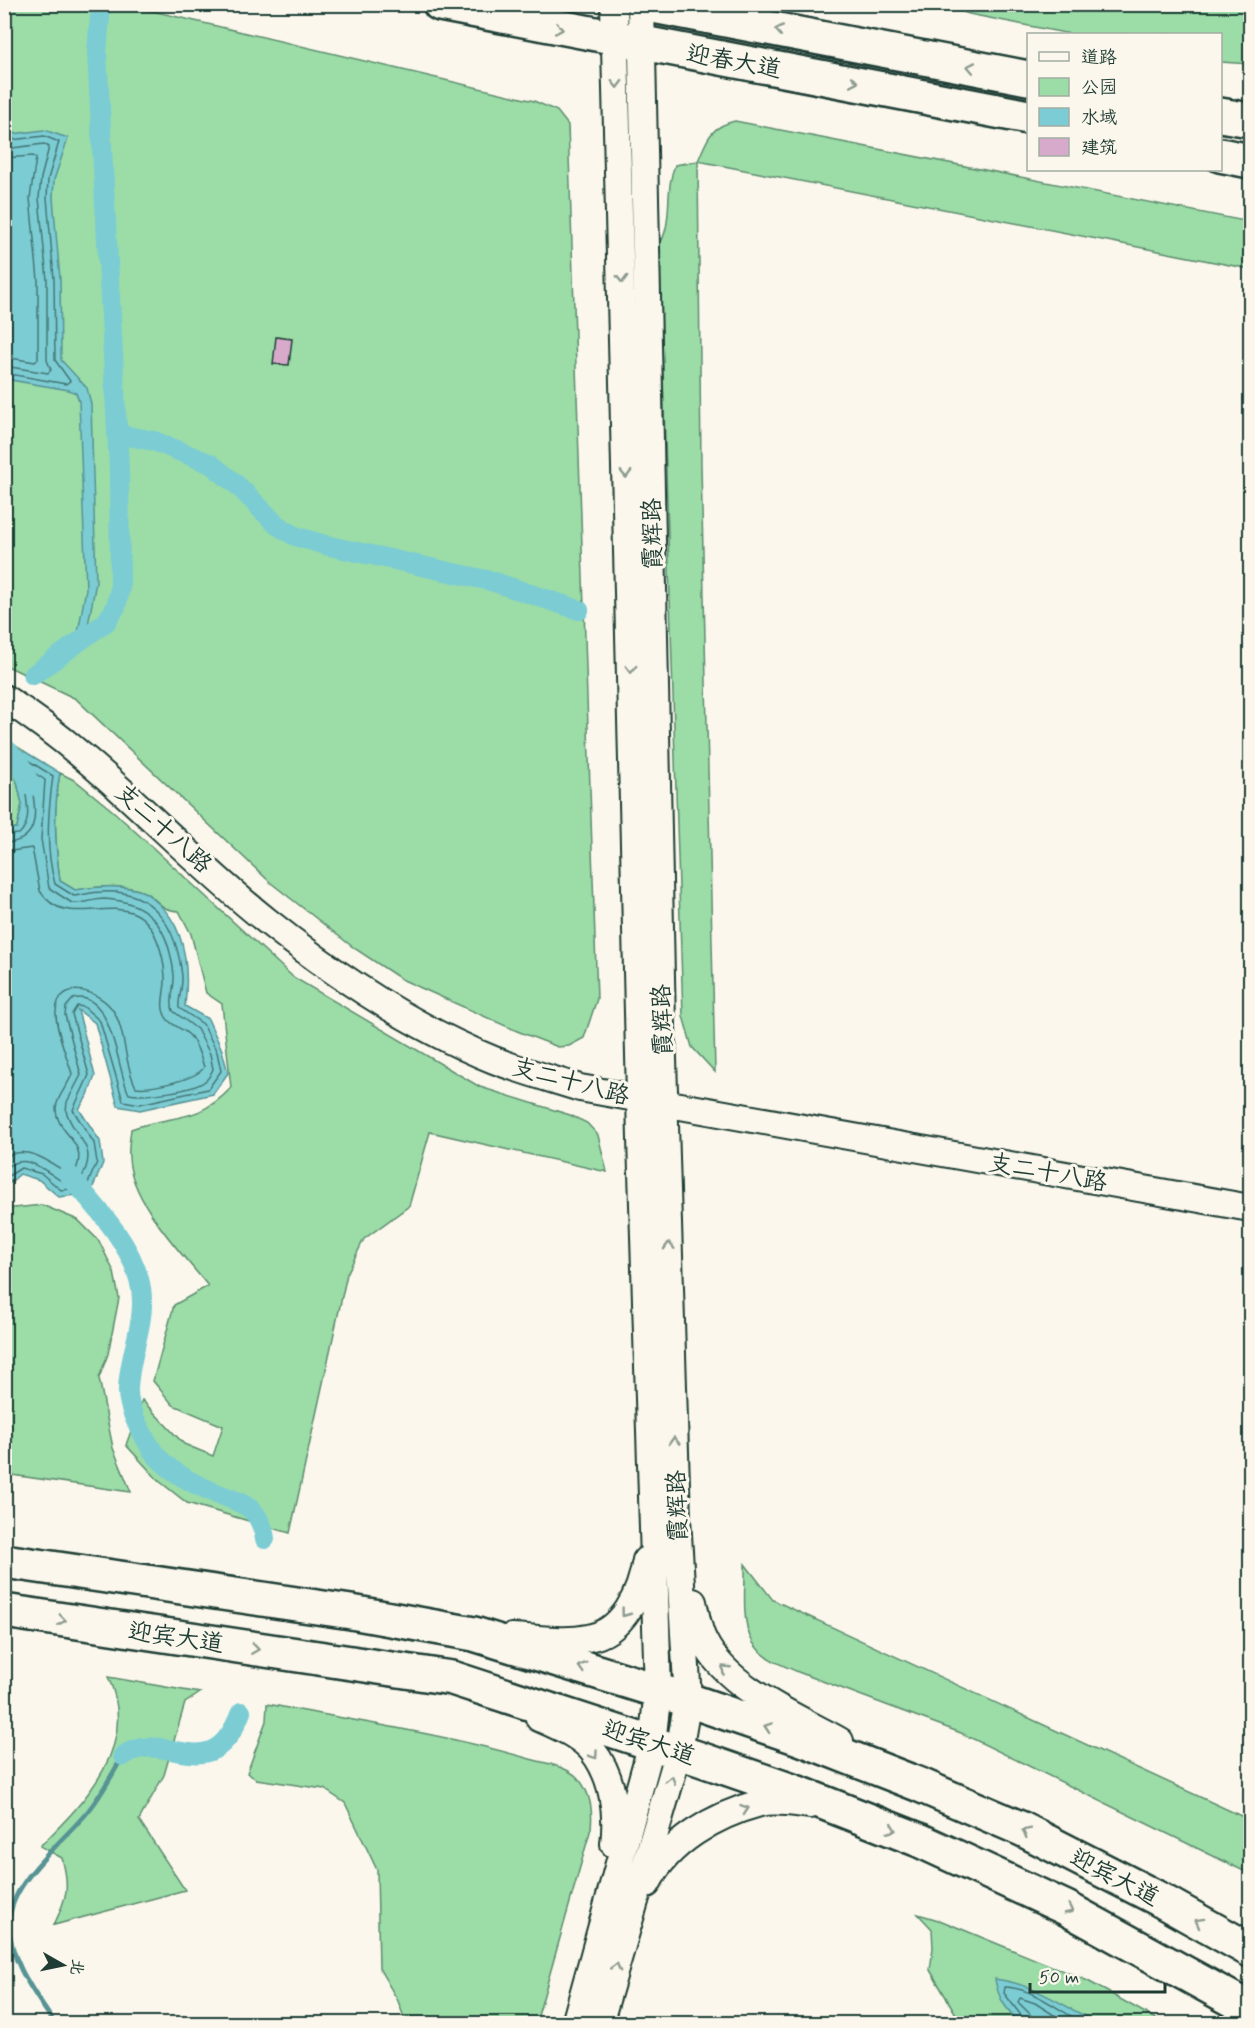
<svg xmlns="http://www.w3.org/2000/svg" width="1255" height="2028" viewBox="0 0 1255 2028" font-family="Mynerve,'LXGW WenKai TC',sans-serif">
<rect width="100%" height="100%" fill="#fbf7ec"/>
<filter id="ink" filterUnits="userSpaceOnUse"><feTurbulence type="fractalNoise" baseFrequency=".0167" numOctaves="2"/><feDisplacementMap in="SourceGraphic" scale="12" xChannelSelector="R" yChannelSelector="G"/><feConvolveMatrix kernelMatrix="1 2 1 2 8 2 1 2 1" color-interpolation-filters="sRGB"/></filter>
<g filter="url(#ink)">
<path fill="#9bdca7" stroke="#5d8c6e" stroke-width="1.5" d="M4 5H127L534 101 557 111 568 125 597 999 584 1038 569 1046 558 1047 517 1031 401 979 354 948 271 883 76 699 5 665Z
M943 5H1250V64L1221 62 1220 34H1070L969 14Z
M735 121 1250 222V269L698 161 701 466 715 1072 692 1047 683 1016 659 246C674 221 664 191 675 165L698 161C707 139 711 126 735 121Z
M5 739 24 751 15 773 22 804 17 828 5 829Z
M60 773 76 781 113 811 293 977 480 1087 570 1115 587 1123 598 1135 607 1172 430 1132 409 1206 364 1239 347 1274 290 1533 187 1503 159 1481 126 1445 142 1400 184 1444 213 1456 223 1426 173 1405 153 1381 174 1305 208 1286C182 1253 130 1201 129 1157 128 1148 130 1139 131 1129 173 1114 197 1124 231 1088L222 1004 206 993 191 934 179 911C159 910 161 902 146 893 129 883 94 887 75 890L60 881C55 843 53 810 60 773Z
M42 1205 78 1220 99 1241 114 1272 119 1298 108 1354 99 1378 113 1448 131 1492 5 1474V1209Z
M745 1564 773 1600 1250 1820V1874L961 1733 798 1672C785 1666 767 1660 757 1648 739 1628 746 1588 745 1564Z
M108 1677 200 1693 185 1703 164 1775 139 1820 185 1890 54 1925C67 1897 70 1887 62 1858L40 1846C86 1801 140 1745 108 1677Z
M267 1704C355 1721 444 1734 530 1759 544 1763 566 1766 577 1777 590 1791 593 1810 591 1828L536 2023H406L398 2001 379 1968 377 1870 345 1803 324 1789 256 1779 247 1773 266 1721Z
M918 1914 942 1921 1088 1981 1163 2023H961L930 1970 933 1948 932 1929Z"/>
<path fill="#7bccd4" stroke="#569394" stroke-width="1.5" d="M44 130 68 138 54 180 53 198 60 279 61 360 87 388 91 404 96 582 86 636 76 643 86 589 79 401 76 393 69 390 5 379V135Z
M24 751 60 773C53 810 55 843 60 881L75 890C97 887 122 884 144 892 149 894 154 900 158 903 187 929 189 970 185 1006L208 1019 222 1050 228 1073 213 1094 140 1110 118 1106 95 1023 78 1010 95 1076 88 1095 79 1109 100 1141 103 1163 93 1187 85 1194 59 1197 39 1180 20 1174 5 1187 4 829 17 828 22 804 15 773Z
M995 1979C1035 1984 1063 2006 1098 2023H1021C1006 2010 998 1998 995 1979Z"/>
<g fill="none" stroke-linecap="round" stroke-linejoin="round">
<path stroke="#447674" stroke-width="1.5" d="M4 141 44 136 59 142 48 179 47 198 54 279 55 360 70 381 66 384 4 373
M4 149 44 144 49 147 41 178 39 198 47 280V360L51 370 48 373 4 366
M4 158 33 156 36 158 30 198 38 280V359L35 362 4 357
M4 835 19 834C39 817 17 782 26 762L29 761 53 776C48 812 45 849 55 884L74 896C83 895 92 892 102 892 155 888 177 929 182 976 183 987 178 998 179 1008L203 1024 217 1052 221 1071 208 1089 140 1104 123 1101 100 1021 84 1007 77 1006 72 1014 89 1075 73 1110 94 1143 97 1162 88 1183 83 1188 61 1190 42 1174 21 1168 4 1179
M4 843C45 842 35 803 29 775L33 772 45 780 41 839 49 888 72 903C83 904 94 899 104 899 153 901 169 931 174 975 175 987 169 999 173 1011L197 1029 210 1054 213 1069C211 1073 209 1079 205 1081 193 1091 144 1097 129 1094 117 1072 113 988 73 999L66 1007 65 1015 81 1075 67 1102 66 1111C75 1141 100 1144 81 1179L65 1183C45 1172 27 1150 4 1169
M4 852 32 848 40 891C63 927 102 900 134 913 156 922 164 957 165 977 166 988 161 999 163 1009 166 1027 183 1026 191 1037 197 1046 201 1057 204 1067 197 1080 150 1089 136 1087 124 1065 126 1032 114 1012 102 991 58 976 56 1012 55 1028 67 1057 72 1074 68 1086 57 1096 56 1108 56 1135 90 1141 75 1172L67 1173C49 1162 27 1143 4 1158
M1024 2024 1023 2018 1004 1993 1005 1987C1034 1988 1059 2011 1085 2024
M1032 2024 1030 2014 1018 2002 1020 1998 1035 2003 1068 2024"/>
<path stroke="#569394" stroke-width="5" d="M55 2024C36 1995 9 1960 9 1925 8 1882 64 1842 89 1810 102 1794 112 1774 123 1756"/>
<path stroke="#7bccd4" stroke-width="20" d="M117 434 154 441 211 464 237 485 277 525 295 536 325 545 491 581 579 610
M33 675 106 622 116 607 120 588 119 468 97 52 101 4
M4 747 19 762 31 786
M68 1174C94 1205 128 1239 139 1279 150 1318 128 1353 128 1391 128 1411 142 1433 152 1450 164 1468 191 1483 211 1491 223 1496 238 1500 249 1508 258 1514 264 1529 265 1539
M123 1756C165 1726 211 1792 241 1712"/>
</g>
<path fill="#d7aacc" stroke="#1f3d34" stroke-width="1.5" d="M276 337 292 339 289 365 273 364Z"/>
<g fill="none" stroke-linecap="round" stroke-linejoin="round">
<defs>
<path id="minor" d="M4 698C102 760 177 850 267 921 336 976 412 1027 494 1060 522 1071 552 1079 580 1088L1250 1208
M693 1602C696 1614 698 1630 704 1641 727 1688 795 1716 840 1741
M512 1637C536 1638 564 1643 588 1638 624 1632 641 1592 646 1560
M539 1718C557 1726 579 1735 592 1750 613 1776 618 1813 614 1844
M647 1884C668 1842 715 1815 760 1803 776 1799 795 1803 811 1805
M575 2024 652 1743 658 1691 641 1139 614 4
M599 2024 679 1751 688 1700 677 1518 662 1026 641 4"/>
<path id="major" d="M440 4 1028 117
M643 4 1028 78
M1220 115 1250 120
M1220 155 1250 161"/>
<path id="highway" d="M4 1561 351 1612 474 1634 688 1700 802 1739 920 1785 1022 1829 1157 1898 1250 1950
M4 1611 452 1678 697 1758 804 1795 919 1840 1066 1908 1250 2009"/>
</defs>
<use href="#minor" stroke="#1f3d34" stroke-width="30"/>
<use href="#major" stroke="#1f3d34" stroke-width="38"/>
<use href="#highway" stroke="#1f3d34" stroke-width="38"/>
<use href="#minor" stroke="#fbf7ec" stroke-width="26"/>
<use href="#major" stroke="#fbf7ec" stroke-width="33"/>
<use href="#highway" stroke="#fbf7ec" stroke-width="33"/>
</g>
<defs><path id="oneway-chevron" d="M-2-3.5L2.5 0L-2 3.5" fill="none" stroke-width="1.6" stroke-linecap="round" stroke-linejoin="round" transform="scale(1.5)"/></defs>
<g stroke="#8d9a90">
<use href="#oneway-chevron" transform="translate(559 29) rotate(11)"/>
<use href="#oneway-chevron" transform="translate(779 30) rotate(-169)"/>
<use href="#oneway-chevron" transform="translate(971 67) rotate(-169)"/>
<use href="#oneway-chevron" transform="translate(854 82) rotate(10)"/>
<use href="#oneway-chevron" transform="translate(617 84) rotate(89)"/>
<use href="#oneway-chevron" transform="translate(622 279) rotate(89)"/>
<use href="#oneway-chevron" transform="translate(626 474) rotate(89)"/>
<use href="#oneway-chevron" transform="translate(631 669) rotate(89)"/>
<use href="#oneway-chevron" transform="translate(669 1246) rotate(-92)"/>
<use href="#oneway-chevron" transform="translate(674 1441) rotate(-92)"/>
<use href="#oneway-chevron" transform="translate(625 1613) rotate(127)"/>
<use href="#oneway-chevron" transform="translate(62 1620) rotate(8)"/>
<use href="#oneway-chevron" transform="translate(255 1649) rotate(8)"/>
<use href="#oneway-chevron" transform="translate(582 1667) rotate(-163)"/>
<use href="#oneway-chevron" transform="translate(725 1669) rotate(-136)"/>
<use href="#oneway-chevron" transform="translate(768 1727) rotate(-161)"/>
<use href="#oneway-chevron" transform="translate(594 1755) rotate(55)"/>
<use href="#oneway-chevron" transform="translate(671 1780) rotate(-74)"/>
<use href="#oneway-chevron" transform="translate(745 1809) rotate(-19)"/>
<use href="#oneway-chevron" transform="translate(892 1829) rotate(21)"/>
<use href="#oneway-chevron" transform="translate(1026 1832) rotate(-154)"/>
<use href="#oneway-chevron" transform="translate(1069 1910) rotate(27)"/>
<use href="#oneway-chevron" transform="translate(1199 1922) rotate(-151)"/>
<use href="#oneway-chevron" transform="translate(616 1967) rotate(-74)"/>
</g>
</g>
<g text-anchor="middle" stroke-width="6" stroke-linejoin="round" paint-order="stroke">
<g font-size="24" fill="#1f3d34" stroke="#fbf7ec">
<text transform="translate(734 61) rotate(10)" y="8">迎春大道</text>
<text transform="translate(652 534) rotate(-91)" y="8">霞辉路</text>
<text transform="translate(164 828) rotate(42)" y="8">支二十八路</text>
<text transform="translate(662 1020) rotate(-92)" y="8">霞辉路</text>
<text transform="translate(571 1081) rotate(15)" y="8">支二十八路</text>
<text transform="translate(1048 1172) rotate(10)" y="8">支二十八路</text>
<text transform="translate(677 1506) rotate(-92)" y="8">霞辉路</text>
<text transform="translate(176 1637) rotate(8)" y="8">迎宾大道</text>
<text transform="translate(649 1742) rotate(18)" y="8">迎宾大道</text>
<text transform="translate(1115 1877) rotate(27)" y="8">迎宾大道</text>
</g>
</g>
<rect width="1255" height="2028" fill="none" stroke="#fbf7ec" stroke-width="24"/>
<rect x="12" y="12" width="1231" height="2004" fill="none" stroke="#1f3d34" stroke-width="2" filter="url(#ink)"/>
<rect x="1027" y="33" width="195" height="138" fill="#fbf7ec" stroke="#a3ada2" stroke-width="1.5"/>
<rect x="1039" y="52" width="30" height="9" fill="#fbf7ec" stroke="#a3ada2" stroke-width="1.5"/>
<text x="1081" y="63" font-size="18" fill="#1f3d34">道路</text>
<rect x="1039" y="78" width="30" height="18" fill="#9bdca7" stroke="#a3ada2" stroke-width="1.5"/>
<text x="1081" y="93" font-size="18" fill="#1f3d34">公园</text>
<rect x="1039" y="108" width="30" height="18" fill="#7bccd4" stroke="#a3ada2" stroke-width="1.5"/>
<text x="1081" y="123" font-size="18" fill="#1f3d34">水域</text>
<rect x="1039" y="138" width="30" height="18" fill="#d7aacc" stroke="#a3ada2" stroke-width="1.5"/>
<text x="1081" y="153" font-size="18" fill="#1f3d34">建筑</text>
<g transform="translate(63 1965) rotate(99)" stroke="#fbf7ec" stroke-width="4.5" paint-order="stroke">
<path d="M0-4.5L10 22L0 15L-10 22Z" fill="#1f3d34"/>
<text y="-9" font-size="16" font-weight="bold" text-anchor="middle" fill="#1f3d34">北</text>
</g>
<path d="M1030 1983v9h135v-9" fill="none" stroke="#1f3d34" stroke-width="3"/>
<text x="1039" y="1983" font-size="18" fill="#1f3d34" stroke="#fbf7ec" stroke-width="4.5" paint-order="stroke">50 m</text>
</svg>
